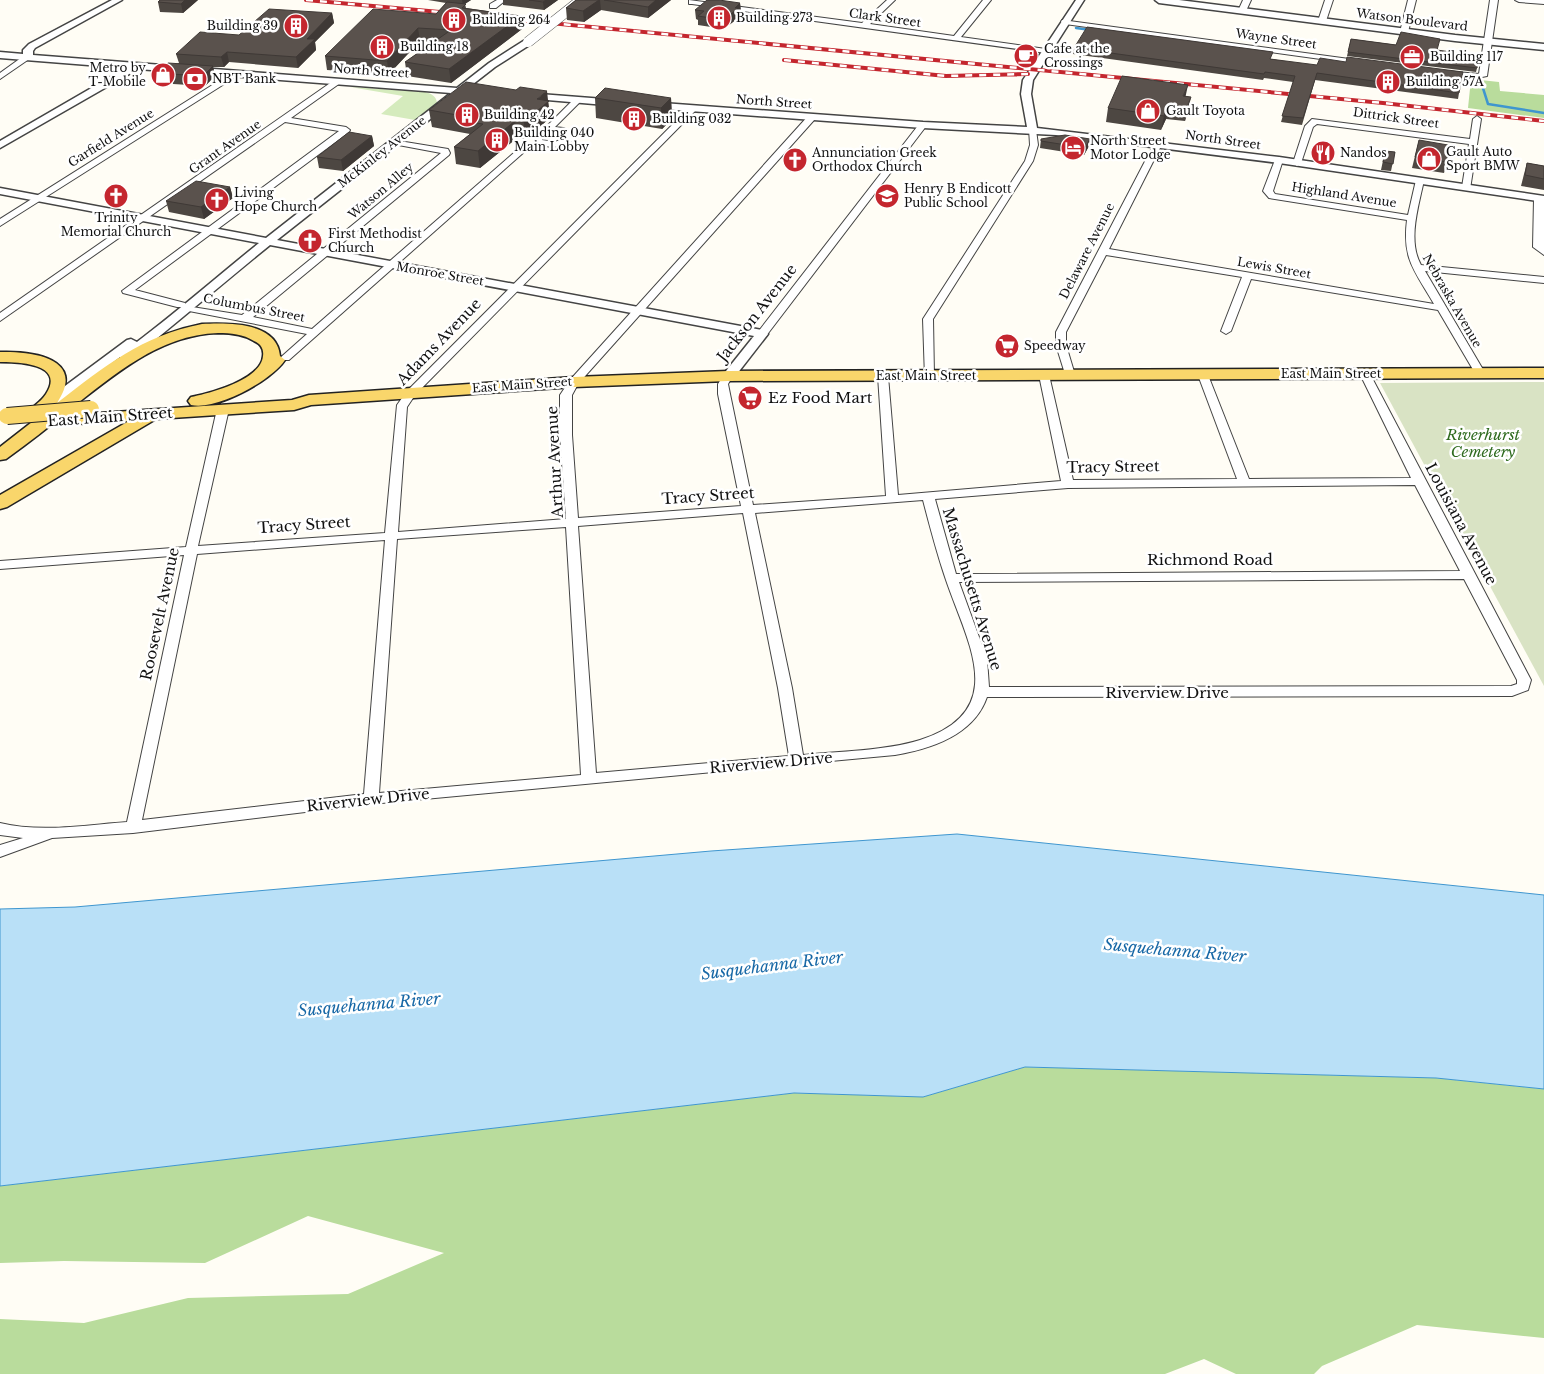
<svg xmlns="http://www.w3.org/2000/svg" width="1544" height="1374" viewBox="0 0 1544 1374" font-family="'Libre Baskerville',serif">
<rect width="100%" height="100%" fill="#fffdf5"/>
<path fill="#d5ebbd" d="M350 87 425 92C432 94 436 96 437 103L415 120 381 114 403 96Z"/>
<path fill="#b9dc9c" d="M1471 79 1499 82 1500 91 1544 95V118L1468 108Z
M1025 1067 1436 1078 1544 1089V1338L1417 1325 1322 1366 1314 1374H1236L1204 1359 1165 1374H0V1319L84 1323 188 1298 348 1294 444 1253 308 1216 205 1263 64 1261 0 1263V1186L794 1093 923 1097Z"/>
<path fill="#d9e3c4" d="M1544 382V686L1380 383Z"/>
<path fill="#b9e0f7" stroke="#3f96cf" d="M957 834 1544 895V1089L1436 1078 1025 1067 923 1097 794 1093 0 1186V909L75 907 711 851Z"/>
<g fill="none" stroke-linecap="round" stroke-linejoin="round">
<path stroke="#3f96cf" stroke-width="2.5" d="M1076 28 1091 30
M1467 80 1482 85 1488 104 1544 113"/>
<defs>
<path id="minor" d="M497 0H506L496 8H490V4Z
M689 0 862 23 887 0H895L870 24 954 36 983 0H991L961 37 1046 49 1050 51 1046 53 692 4H689Z
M1243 0H1251L1246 11 1242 13 1238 11Z
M1325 0H1333L1326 21 1322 23 1318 21Z
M1408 0H1416L1408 32 1404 34 1400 32Z
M1490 0H1498L1487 76 1472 79 1442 75 1441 73 1445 71 1479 74Z
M1515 0H1544V4L1519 2Z
M1062 20 1364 61 1368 63 1364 65 1065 24 1061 22Z
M25 55 32 57 0 79V73Z
M233 72 240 74 0 226V219Z
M336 79 343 81 291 118 346 127 350 130 349 132 135 290 185 303 186 306 242 315 441 153 393 144V140L448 149 450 153 449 155 253 317 312 329 516 151 523 153 289 360H281L280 358 307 334 189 311 185 310 184 307H177L123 293 122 291 339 131 285 122 0 321V313Z
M575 98 582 100 555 127 563 128 574 133V140C562 149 548 148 534 143L535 133 545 128ZM550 133H559L567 137 555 142 542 140V136Z
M691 106 698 108 415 395 407 407 398 532 566 519 560 435V395L570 380 809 115H815V119L578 384 572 395V435L578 518 741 506 718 394V384L724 374 728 373 733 376 728 384 730 394 753 505 886 496 878 376 883 373 888 376 898 495 1061 481 1039 375 1044 372 1049 375 1073 480 1237 479 1198 375 1203 372 1208 375 1249 479 1411 478 1360 374 1365 371 1370 374 1531 680 1528 690 1512 696 987 697C974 735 931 749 895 755L371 804 133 833 52 838 0 857V845L23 838 0 835V823C41 833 85 825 127 822L184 555 0 569V561L186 547 217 409 223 406 229 409 198 546 385 533 397 405 407 391ZM1415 485 1460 571 956 574 935 499 1068 488ZM923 500C930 527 937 554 946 580 967 642 1011 711 920 740 884 751 840 751 803 755L792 688 755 513ZM743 513 778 688 789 756 596 773 578 526ZM566 527 581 775 379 793 397 539ZM385 540 364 794 142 820 197 554ZM1464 579 1517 680V684L1511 686 989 687 987 659 959 582Z
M1477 116 1481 119 1470 189 1467 190 1462 187 1469 144 1317 124 1313 127 1301 163 1297 166 1293 163 1305 126 1312 119 1470 139 1473 119Z
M920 123 927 125 766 336H758L757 334 758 332Z
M1029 128 1036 130 1038 145 1033 161 933 319 934 376 929 379 925 378 923 319 1025 161 1030 145Z
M1158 141 1162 144 1109 249 1434 304C1415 271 1402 260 1407 220L1269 198 1263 191 1275 160 1279 157 1283 160 1273 191 1275 194 1408 215 1416 180 1417 178H1423L1424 180C1419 205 1407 240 1421 265L1544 277V283L1425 271 1485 373 1480 376 1475 373 1438 310 1251 279 1231 331 1226 334 1221 331 1242 277 1106 255 1066 332V345L1075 375 1074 377H1066L1056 345V332L1154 144Z
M1539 196 1544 199V255L1533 247 1534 199Z"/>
<path id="tertiary" d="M112 0H122L35 48 33 51V55L457 88 489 63 525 40H531V44L495 67 468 88 481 90V94H462L277 240 762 330 768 334 733 379 728 380 722 376 754 336 270 245C223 283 178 322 130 360L126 361 120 357 48 412H38L36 409 38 406 127 340 131 339 137 342C179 310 218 276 259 243L0 194V188L266 238 451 93 138 69 0 148V141L126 68 0 58V52L23 54V50L29 44Z
M1076 0H1084L1033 80 1031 94 1037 128 1279 157 1544 196V202L1279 163 1056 135 923 128 649 108 644 105 649 102 923 122 1027 127 1021 94 1023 80Z
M1155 0H1179L1455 35 1544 44V50L1455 41 1159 3Z
M527 93 617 100 622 103 617 106 524 98V94Z"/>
<path id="primary" d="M202 324C226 323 277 321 280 356L285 360C271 381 216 411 191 405L188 401 191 397C210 393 261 380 263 356 264 349 261 344 254 341 243 334 231 333 218 333 159 335 114 375 69 410 49 427 28 443 6 459L0 460V447L32 422 27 421 24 417C30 408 40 403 46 394 66 363 17 362 0 362V352C32 351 87 358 57 403 105 366 141 336 202 324Z
M1544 368V378L728 381 574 387 311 405 294 410 156 419 7 507 0 509V495L129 421 84 424 78 423 75 419 78 415 84 414 292 400 309 395 574 377 728 371Z"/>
</defs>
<use href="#minor" stroke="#444" stroke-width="2"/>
<use href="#tertiary" stroke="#444" stroke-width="3"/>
<use href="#primary" stroke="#222" stroke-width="3"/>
<use href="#minor" fill="#fff" fill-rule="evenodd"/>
<use href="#tertiary" fill="#fff" fill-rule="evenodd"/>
<use href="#primary" fill="#f9d66b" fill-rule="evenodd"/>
<defs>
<path id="rail" d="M306 0 451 13
M508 19 1383 103 1544 121
M784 60 946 76 1028 74"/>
</defs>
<use href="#rail" stroke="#c4262e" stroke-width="4"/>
<use href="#rail" stroke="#fff" stroke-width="2.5" stroke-dasharray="7" stroke-linecap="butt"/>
<defs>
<path id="tertiary-bridge" d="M528 42 581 0"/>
<path id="primary-bridge" d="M7 416 91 409"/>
</defs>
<use href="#tertiary-bridge" stroke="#444" stroke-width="11" stroke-linecap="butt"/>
<use href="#primary-bridge" stroke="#222" stroke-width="18" stroke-linecap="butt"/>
<use href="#tertiary-bridge" stroke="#fff" stroke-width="10"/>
<use href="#primary-bridge" stroke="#f9d66b" stroke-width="16"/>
</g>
<path fill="#4d4742" d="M198 0 183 13 160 12 158 2Z
M428 0H471L465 4 466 8 521 16 522 29 451 83 407 76 405 62 434 42 420 41 389 74 327 70 325 56 436 14 446 3Z
M503 0H558L544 10 503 5Z
M576 0H671L648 18 601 10 584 22 567 20 566 8Z
M740 3 741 13 738 15V18L724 29 698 25V20L696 19 695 10Z
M332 13 334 23 315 42 316 50 298 68 229 62 224 67H213L215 76 205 86 173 84 172 79H163L161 69 179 63 176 54 239 35Z
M1351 39 1437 50 1477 68 1476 72 1347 56Z
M1074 48 1272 59 1459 93 1458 99 1315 80 1302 125 1281 122 1293 82 1264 78 1263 80 1073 54Z
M1186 96 1188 111 1185 121 1166 119 1161 130 1106 122 1108 108Z
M595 98H671L672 119 662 129 596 118Z
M548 101 550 118 525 139 517 138 480 168 456 164 454 147 470 134 432 127 429 110Z
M372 136 374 146 343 171 319 168 317 157Z
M1041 139H1090L1089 146 1084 155 1040 148Z
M1419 140 1447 162 1444 173 1412 168Z
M1385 151 1395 152 1391 171 1381 170Z
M1527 163 1544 166V190L1521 186 1524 174Z
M230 187 233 198 204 219 169 212 166 201Z"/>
<path fill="#3f3936" d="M185 0H198L183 13 181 4Z
M462 0H471L463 5Z
M546 0H558L544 10 543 2Z
M599 0H600L601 10 584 22 583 11Z
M656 0H671L648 18V7Z
M740 3 741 13 738 15V18L724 29V20Z
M332 13 334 23 315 42 316 50 298 68 296 57 307 39Z
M521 16 522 29 451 83 449 69Z
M418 28 420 41 389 74 387 61Z
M227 52 229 62 224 67 221 57Z
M213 66 215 76 205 86 203 76Z
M1188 85 1185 99 1183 96Z
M547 91 550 118 525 139 524 122 537 99Z
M1191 97 1188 111 1185 121 1187 107Z
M671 98 672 119 662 129 661 108Z
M1168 105 1166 119 1161 130 1164 116Z
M515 121 517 138 480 168 478 151Z
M372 136 374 146 343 171 341 160Z
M1090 139 1089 146 1084 155 1085 148Z
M230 187 233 198 204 219 201 207Z"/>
<path fill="#5a524d" stroke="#3f3936" d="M160 0H185L181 4 158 2Z
M529 0H546L543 2Z
M576 0H599L583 11 566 8Z
M604 0H656L648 7Z
M707 0H719L740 3 735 8H738L724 20 698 16 704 11 695 10Z
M447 2 466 4 462 8 521 16 449 69 405 62 451 30 418 28 387 61 325 56 373 9 436 14Z
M269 9 332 13 307 39H315L296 57 227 52 221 57 176 54 200 32 239 35Z
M1087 27 1273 52 1270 59 1317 65 1320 58 1346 62 1347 57 1463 72 1459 93 1317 73 1303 118 1282 116 1295 76 1265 72 1264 74 1074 48Z
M1401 32 1440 39 1437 50 1479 56 1477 68 1348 52 1351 39 1396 45Z
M168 63 213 66 203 76 171 74 175 70 161 69Z
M1122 76 1188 85 1183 96 1191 97 1187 107 1168 105 1164 116 1108 108Z
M466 82 516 90 520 87 547 91 537 99 549 101 524 122 515 121 478 151 454 147 483 124 470 122 474 118 429 110Z
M605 88 671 98 661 108 595 98Z
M349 132 372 136 341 160 317 157Z
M1065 135 1090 139 1085 148 1041 141V139Z
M1419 140 1448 145 1447 162 1415 157Z
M1385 151 1395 152 1393 164 1383 162Z
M1527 163 1544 166V179L1525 175Z
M196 181 230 187 201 207 166 201Z"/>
<defs>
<symbol id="building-disc" viewBox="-11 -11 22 22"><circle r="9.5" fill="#c4262e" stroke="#fff"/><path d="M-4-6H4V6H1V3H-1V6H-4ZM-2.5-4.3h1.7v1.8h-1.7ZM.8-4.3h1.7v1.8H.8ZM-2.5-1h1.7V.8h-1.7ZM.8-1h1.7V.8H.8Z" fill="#fff"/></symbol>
<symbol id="cafe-disc" viewBox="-11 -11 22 22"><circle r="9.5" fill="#c4262e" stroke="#fff"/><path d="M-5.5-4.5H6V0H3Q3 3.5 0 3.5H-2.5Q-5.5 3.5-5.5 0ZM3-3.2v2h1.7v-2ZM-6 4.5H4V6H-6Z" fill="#fff"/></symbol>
<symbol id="office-disc" viewBox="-11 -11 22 22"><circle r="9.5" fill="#c4262e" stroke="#fff"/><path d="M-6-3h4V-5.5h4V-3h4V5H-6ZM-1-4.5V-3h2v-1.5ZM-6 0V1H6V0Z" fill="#fff"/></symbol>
<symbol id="shop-disc" viewBox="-11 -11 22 22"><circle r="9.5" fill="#c4262e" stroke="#fff"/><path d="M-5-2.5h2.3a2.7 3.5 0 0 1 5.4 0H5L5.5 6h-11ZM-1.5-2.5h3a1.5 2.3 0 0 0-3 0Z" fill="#fff"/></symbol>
<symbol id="bank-disc" viewBox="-11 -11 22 22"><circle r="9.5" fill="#c4262e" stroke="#fff"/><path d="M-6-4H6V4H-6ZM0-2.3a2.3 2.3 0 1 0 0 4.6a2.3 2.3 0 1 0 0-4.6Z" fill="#fff"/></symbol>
<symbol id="hotel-disc" viewBox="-11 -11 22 22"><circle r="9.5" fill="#c4262e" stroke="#fff"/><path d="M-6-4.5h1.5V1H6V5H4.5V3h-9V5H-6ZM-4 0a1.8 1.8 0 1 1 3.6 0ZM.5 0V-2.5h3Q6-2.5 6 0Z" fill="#fff"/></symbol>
<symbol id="restaurant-disc" viewBox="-11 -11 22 22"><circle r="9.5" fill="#c4262e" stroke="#fff"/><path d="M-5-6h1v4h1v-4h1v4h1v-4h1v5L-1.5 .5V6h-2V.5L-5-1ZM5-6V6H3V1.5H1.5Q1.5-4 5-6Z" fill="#fff"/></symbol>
<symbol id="church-disc" viewBox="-11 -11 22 22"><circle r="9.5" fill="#c4262e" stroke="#fff"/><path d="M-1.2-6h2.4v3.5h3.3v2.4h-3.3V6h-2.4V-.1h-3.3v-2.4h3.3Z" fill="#fff"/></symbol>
<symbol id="school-disc" viewBox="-11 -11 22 22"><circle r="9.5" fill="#c4262e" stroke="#fff"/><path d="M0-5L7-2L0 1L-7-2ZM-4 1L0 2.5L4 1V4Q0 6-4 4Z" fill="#fff"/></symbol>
<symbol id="supermarket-disc" viewBox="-11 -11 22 22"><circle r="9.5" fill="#c4262e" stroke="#fff"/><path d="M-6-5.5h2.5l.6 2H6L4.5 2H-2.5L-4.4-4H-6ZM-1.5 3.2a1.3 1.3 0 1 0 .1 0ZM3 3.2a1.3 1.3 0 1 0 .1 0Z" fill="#fff"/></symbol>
</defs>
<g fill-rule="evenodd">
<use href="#building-disc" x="705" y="4" width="28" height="28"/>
<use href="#building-disc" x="440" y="6" width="28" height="28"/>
<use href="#building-disc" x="282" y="12" width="28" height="28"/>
<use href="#building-disc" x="368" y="33" width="28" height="28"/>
<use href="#cafe-disc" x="1012" y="42" width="28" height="28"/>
<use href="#office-disc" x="1398" y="43" width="28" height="28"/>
<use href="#shop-disc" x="149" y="61" width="28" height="28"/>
<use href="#bank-disc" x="181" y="65" width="28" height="28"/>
<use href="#building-disc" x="1374" y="68" width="28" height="28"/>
<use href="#shop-disc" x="1134" y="97" width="28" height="28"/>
<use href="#building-disc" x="453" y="101" width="28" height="28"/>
<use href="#building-disc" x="620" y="105" width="28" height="28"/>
<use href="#building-disc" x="483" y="126" width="28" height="28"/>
<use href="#hotel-disc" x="1059" y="134" width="28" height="28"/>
<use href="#restaurant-disc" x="1309" y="139" width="28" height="28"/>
<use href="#shop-disc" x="1415" y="145" width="28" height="28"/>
<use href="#church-disc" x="781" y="146" width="28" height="28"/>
<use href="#church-disc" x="102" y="182" width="28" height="28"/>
<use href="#school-disc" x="873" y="182" width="28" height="28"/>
<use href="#church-disc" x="203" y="186" width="28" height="28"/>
<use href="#church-disc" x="296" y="227" width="28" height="28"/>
<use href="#supermarket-disc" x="993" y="332" width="28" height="28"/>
<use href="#supermarket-disc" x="736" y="384" width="28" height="28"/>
</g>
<g text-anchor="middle" stroke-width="5" stroke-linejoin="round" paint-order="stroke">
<g font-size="12" fill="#111" stroke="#fff" text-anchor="start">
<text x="736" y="22">Building 273</text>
<text x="472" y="24">Building 264</text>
<text x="278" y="30" text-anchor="end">Building 39</text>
<text x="400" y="51">Building 18</text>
<text x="1044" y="53">Cafe at the<tspan x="1044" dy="14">Crossings</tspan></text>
<text x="1430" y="61">Building 117</text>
<text x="146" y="72" text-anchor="end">Metro by<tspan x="146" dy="14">T-Mobile</tspan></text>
<text x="212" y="83">NBT Bank</text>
<text x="1406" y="86">Building 57A</text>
<text x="1166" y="115">Gault Toyota</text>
<text x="484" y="119">Building 42</text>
<text x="652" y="123">Building 032</text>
<text x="514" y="137">Building 040<tspan x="514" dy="14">Main Lobby</tspan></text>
<text x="1090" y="145">North Street<tspan x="1090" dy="14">Motor Lodge</tspan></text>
<text x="1446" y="156">Gault Auto<tspan x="1446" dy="14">Sport BMW</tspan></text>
<text x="812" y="157">Annunciation Greek<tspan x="812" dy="14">Orthodox Church</tspan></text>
<text x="1340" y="157">Nandos</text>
<text x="904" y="193">Henry B Endicott<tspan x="904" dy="14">Public School</tspan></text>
<text x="234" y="197">Living<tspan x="234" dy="14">Hope Church</tspan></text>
<text x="116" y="222" text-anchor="middle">Trinity<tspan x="116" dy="14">Memorial Church</tspan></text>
<text x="328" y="238">First Methodist<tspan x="328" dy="14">Church</tspan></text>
<text x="1024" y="350">Speedway</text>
</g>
<g font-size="12" fill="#111" stroke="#fff">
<text transform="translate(885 18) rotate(8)" y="4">Clark Street</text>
<text transform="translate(1412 20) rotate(7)" y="4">Watson Boulevard</text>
<text transform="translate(1276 39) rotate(8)" y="4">Wayne Street</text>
<text transform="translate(371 71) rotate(4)" y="4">North Street</text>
<text transform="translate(774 102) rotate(4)" y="4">North Street</text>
<text transform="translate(1396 118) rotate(8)" y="4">Dittrick Street</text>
<text transform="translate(111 138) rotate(-32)" y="4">Garfield Avenue</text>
<text transform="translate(1223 140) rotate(8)" y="4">North Street</text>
<text transform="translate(225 147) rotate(-35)" y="4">Grant Avenue</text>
<text transform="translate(382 152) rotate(-38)" y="4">McKinley Avenue</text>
<text transform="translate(381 191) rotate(-40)" y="4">Watson Alley</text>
<text transform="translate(1344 195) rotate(9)" y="4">Highland Avenue</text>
<text transform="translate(1087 251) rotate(-63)" y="4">Delaware Avenue</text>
<text transform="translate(1274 268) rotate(10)" y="4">Lewis Street</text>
<text transform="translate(440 274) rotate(10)" y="4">Monroe Street</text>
<text transform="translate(1452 301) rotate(60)" y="4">Nebraska Avenue</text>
<text transform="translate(254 308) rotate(11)" y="4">Columbus Street</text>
<text x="1331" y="378">East Main Street</text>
<text x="926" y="380">East Main Street</text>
<text transform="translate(522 385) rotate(-4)" y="4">East Main Street</text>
</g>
<g font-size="15" fill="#111" stroke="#fff">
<text transform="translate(757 313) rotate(-52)" y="5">Jackson Avenue</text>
<text transform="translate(439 342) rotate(-46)" y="5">Adams Avenue</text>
<text transform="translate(110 417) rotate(-4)" y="5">East Main Street</text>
<text transform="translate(555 462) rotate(-93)" y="5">Arthur Avenue</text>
<text transform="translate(1113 467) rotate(-1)" y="5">Tracy Street</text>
<text transform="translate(708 496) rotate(-4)" y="5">Tracy Street</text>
<text transform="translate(1461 524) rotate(62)" y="5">Louisiana Avenue</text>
<text transform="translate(304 525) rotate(-4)" y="5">Tracy Street</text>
<text x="1210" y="565">Richmond Road</text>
<text transform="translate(972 589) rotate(73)" y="5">Massachusetts Avenue</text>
<text transform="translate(160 614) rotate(-78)" y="5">Roosevelt Avenue</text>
<text x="1167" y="698">Riverview Drive</text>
<text transform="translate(771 763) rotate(-5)" y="5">Riverview Drive</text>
<text transform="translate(368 800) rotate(-6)" y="5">Riverview Drive</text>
</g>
<g font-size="15" fill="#111" stroke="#fff" text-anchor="start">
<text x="768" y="403">Ez Food Mart</text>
</g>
<g font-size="15" font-style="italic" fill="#2f6b1f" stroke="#fff">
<text x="1483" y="440">Riverhurst<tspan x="1483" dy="17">Cemetery</tspan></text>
</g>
<g font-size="16" font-style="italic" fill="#1768a6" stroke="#fff">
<text transform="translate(1175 950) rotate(5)" y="6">Susquehanna River</text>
<text transform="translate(772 965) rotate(-7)" y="6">Susquehanna River</text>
<text transform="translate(369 1004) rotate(-5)" y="6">Susquehanna River</text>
</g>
</g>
</svg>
